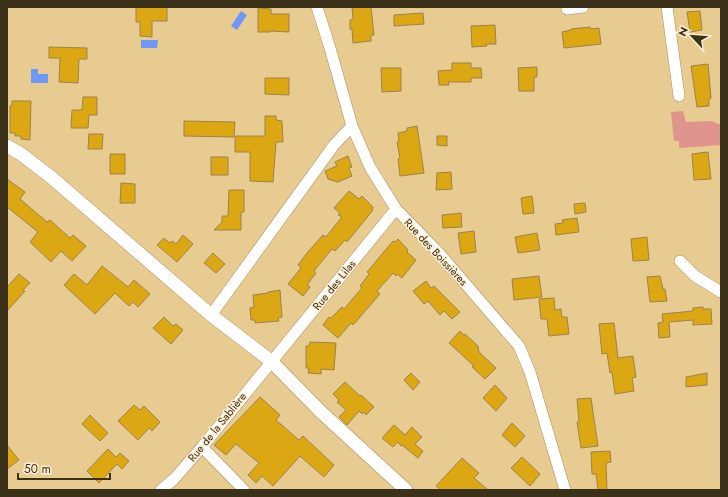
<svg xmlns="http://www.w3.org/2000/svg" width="728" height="497" viewBox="0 0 728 497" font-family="Jost,sans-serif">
<rect width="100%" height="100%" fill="#e7cb91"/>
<path fill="#df948d" d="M683 111 686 122 712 121 718 124H721V145L679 148V141H674L671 112Z"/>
<path fill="#6d97f8" d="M241 11 247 15 237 30 231 26Z
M141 40H158L157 48H141Z
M31 69H38V74H48V83H31Z"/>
<path fill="#dba713" stroke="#9c834b" d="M136 7H167V21H152V37L140 36V22H136Z
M352 7H371L374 35H371V41L353 43 352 29H350V20L353 19Z
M258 8 271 9V14H289V32L270 31V32H258Z
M700 11 702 30 690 32 687 12Z
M423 13 424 24 394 26V15Z
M495 25 496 44H486L487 46 472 47 471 26Z
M590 27 591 29 599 28 601 44 564 48 562 32 571 30V29Z
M49 47 87 48V59H79L78 83 59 82 60 58H49Z
M452 63H471V68H481L482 78H471V82H448L449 85H439L438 71 452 70Z
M708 64 711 98 709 99V106L697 107 691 66Z
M537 67V77H534V91H519L518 68Z
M381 68H401V91L382 92Z
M265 78H289V95L265 94Z
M83 97H97V115H89L88 128H71L72 110H82Z
M12 101H31L30 140 21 139V136H15V133H10V106L12 105Z
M265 116H276V120L282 121 283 142H276L273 182 250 181V152H235V136H265Z
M184 121 235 122 234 137 184 136Z
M417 126 424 173 400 176 398 159 400 158 397 142 399 141 398 133 407 131V128Z
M89 134H103L102 149H88Z
M437 136H447V146L437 145Z
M708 152 711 179 694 180 692 154Z
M110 154H125V174H110Z
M348 156 352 167 349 168 352 176 338 182 328 179 325 171 337 166 335 162Z
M211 157H228V175H211Z
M451 172 452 189 436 190 437 173Z
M7 179 25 192 20 199 47 222 50 220 70 238 73 235 86 246 72 261 61 251 51 262 30 242 38 232 7 207Z
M121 183 135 184V203H120Z
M229 190H244V212H241V230H214L222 222V216H228Z
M349 191 359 199 362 196 373 207 372 209 373 210 347 242 345 240 335 251 332 249 322 261 314 271 316 273 307 285 310 287 303 296 288 284 301 268 298 265 307 253 323 235 326 237 342 217 338 215 340 213 334 208Z
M532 196 534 213 523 214 521 198Z
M585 203 586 212 575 214 574 204Z
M461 213 462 227 443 228 442 215Z
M577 218 579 232 556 235 555 224 563 223 562 220Z
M474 231 476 252 461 254 458 233Z
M537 233 540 250 518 253 515 237Z
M183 235 193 244 177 262 157 245 164 238 170 243 172 241 176 244Z
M647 237 649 260 633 261 631 239Z
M398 239 408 250 407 252 416 260 402 278 397 274 396 276 393 273 377 291 380 294 353 325 351 323 338 338 323 325 329 317 331 318 342 307 344 309 362 288 360 286 369 274 367 272 393 241 395 242Z
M213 253 225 264 216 273 204 263Z
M102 266 128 287 134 280 150 294 138 307 133 302 129 306 115 293 95 314 64 285 74 274 87 285Z
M19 274 30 283 23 290 25 291 7 311V287Z
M539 276 542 297 514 300 512 279Z
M660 276 663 289H665L667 301 650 302 647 277Z
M426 281 431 288 434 286 460 312 452 319 444 311 440 315 428 301 424 304 413 291Z
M280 290 282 317 278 318 279 321 255 323V320H251L250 308 254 307 253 295 268 293V292Z
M554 298 555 310 561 309 562 317H567L569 334 549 336 547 319H541L539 299Z
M703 307V309H711L712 324 693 325V320L669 322 670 337 659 338 658 323 663 322 662 314 693 311V308Z
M164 317 173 326 176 324 183 330 171 344 153 328Z
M614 323 618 358 633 356 636 377 632 378 634 391 615 394 612 372 610 373 607 353 602 354 599 324Z
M460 331 464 335 465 334 478 346 479 352 496 368 485 379 472 367 474 366 449 343Z
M310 342 336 343 334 370 321 369V374L308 373 309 368H306V346H309Z
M411 373 420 382 413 390 404 380Z
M707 373V385L686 387V377Z
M345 382 360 396 361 395 374 407 366 415 364 412 362 414 359 411 347 425 339 417 346 410 337 402 339 400 333 394Z
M495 385 507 398 496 411 483 398Z
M260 397 280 415 276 420 299 440 303 436 334 465 324 477 300 456 273 486 262 476 256 483 248 475 259 463 236 444 226 455 214 445Z
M591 398 598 446 581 448 577 422H579L577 399Z
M134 405 140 410 144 406 160 422 152 431 149 428 138 440 118 421Z
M90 415 108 433 100 441 82 424Z
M512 423 525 436 515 447 502 435Z
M394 425 405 435 412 427 422 437 415 444 423 451 418 458 402 445 401 446 398 442 393 447 382 438Z
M7 445 19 460 7 469Z
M108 449 116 457 120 453 129 461 122 469 117 464 99 483 87 471Z
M610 451 611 462 606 463 607 490H598L596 474H592L591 452Z
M522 457 540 474 530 486 511 468Z
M462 458 479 473 474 478 488 490H441L436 486Z"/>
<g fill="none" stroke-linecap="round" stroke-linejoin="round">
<defs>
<path id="minor" d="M317 7 330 48 352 126 370 167 396 209 438 252 519 346 530 372 565 490
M667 7 679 96
M567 9 583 7
M680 261 695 276 721 292
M211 315 334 145 352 126
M202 447 244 490
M161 490 174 479 202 447 396 209"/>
<path id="tertiary" d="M7 146 21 154 51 177 211 315 271 361 321 412 406 490"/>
</defs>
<use href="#minor" stroke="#a98f57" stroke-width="12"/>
<use href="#tertiary" stroke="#a98f57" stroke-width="14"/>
<use href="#minor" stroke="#fff" stroke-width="11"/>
<use href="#tertiary" stroke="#fff" stroke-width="13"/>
</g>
<g text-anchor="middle" stroke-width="3" stroke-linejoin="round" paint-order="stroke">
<g font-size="11" fill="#3b3018" stroke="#fceed1">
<text transform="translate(436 252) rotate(47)" y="4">Rue des Boissières</text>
<text transform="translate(334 285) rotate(-51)" y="4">Rue des Lilas</text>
<text transform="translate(217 427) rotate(-51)" y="4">Rue de la Sablière</text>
</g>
</g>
<rect width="728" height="497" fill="none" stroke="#3b3018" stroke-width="16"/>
<g transform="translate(692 36) rotate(296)" stroke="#fceed1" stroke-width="3" paint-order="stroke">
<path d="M0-3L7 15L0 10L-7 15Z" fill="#3b3018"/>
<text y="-6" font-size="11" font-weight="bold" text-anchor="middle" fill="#3b3018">N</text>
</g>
<path d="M18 473v6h92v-6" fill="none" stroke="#3b3018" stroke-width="2"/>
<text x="24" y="473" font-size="12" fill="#3b3018" stroke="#fceed1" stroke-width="3" paint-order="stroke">50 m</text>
</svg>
